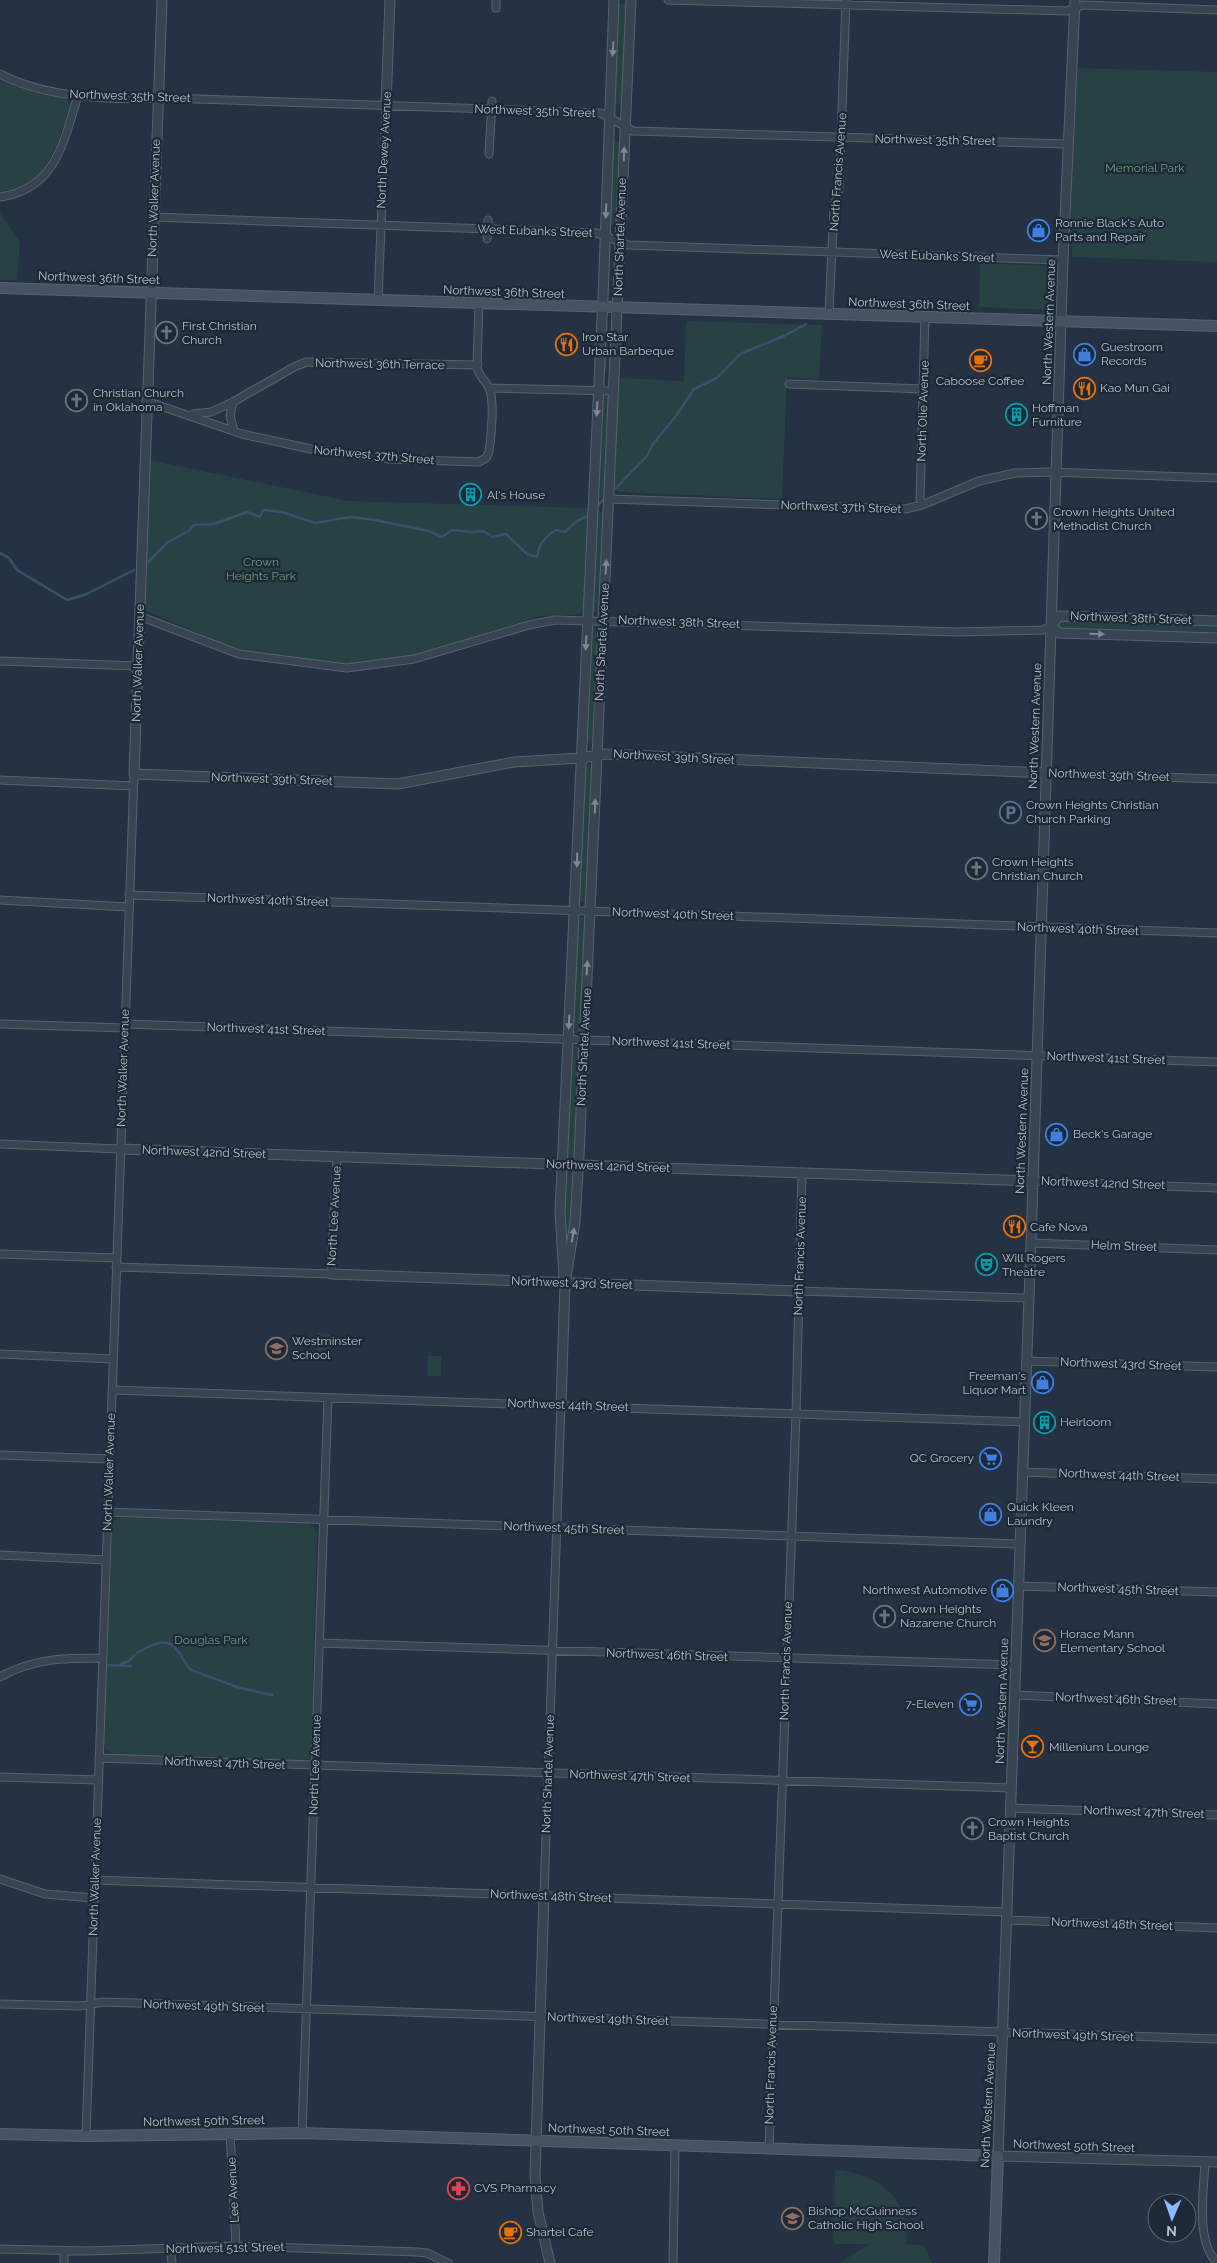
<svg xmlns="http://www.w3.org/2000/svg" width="1217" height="2263" viewBox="0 0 1217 2263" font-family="Raleway,sans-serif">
<rect width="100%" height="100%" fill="#253243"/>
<path fill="#274144" d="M618 4H627L621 105 614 104Z
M1077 68 1217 72V262L1072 257 1071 207Z
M0 79 44 94 66 98 70 106C57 145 49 185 0 192Z
M614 141 620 142 617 224 611 225 612 144Z
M0 213 20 242 17 280H0Z
M980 263 1050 266 1049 310 979 307Z
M608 320 607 368 605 370V323Z
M686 321 822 325 819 379 787 377 782 499 619 492 613 488 618 378 684 381Z
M606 395 609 397 606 494 597 502 602 396Z
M149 460 349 501 588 508 583 610 579 614 574 615 541 616 461 641 411 655 350 664 276 657 235 649 145 610 143 605Z
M605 509 600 611 597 613 593 611 592 607 596 515Z
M1059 620 1217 625V636L1062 630 1057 625Z
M598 626 599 627 594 745 586 742 591 630Z
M588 763 590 765 593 775 586 903 579 902 585 771Z
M578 918H586L580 1033H572Z
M572 1046H580L575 1158 567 1159Z
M566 1171 573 1172 574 1175 572 1224 567 1238 564 1223Z
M318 1333 331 1334 330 1354H317Z
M428 1356H441V1376H427Z
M121 1517 309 1524 317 1530 311 1752 308 1759 301 1761 115 1755 106 1750 104 1745 112 1526 114 1521Z
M835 2170C867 2172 899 2188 905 2222 907 2230 908 2238 904 2244L924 2245 932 2263H839L870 2244H836L833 2241Z"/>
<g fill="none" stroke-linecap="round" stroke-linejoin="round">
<path stroke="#3a506c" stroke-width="2.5" d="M615 489 647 456 653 444 676 416 694 389 717 378 740 354 784 336 806 324
M596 507 605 498
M0 553 9 558 17 570 67 600 87 594 134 570
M148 562 168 542 189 531 194 525 214 524 247 512 260 517 263 510 282 512 315 523 350 517 375 520 429 531 442 537 452 530 472 532 483 531 493 537 506 534 527 554 537 557C539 544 545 536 556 530L565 532 577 521 586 517
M137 1653C150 1646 166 1635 177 1650 183 1657 185 1664 191 1670L237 1687 272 1695
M121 1664 129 1661 134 1656
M105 1665 131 1666"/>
<defs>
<path id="minor" d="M668 0 1067 11 1083 5 1217 10
M496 8V0
M0 74C48 99 115 100 167 98L601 113 633 131 1068 144
M489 154 492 101
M0 197C56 189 64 141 78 95
M153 217 597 233 628 245 1063 260
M487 239 488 220
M378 300 386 105
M829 313 834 207 839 189 846 0
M789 384 924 389
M489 388 614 391
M146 401 242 434 311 449 390 459 479 462 486 458 489 452C491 438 495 400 489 388 486 381 479 376 477 368L479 303
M233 402 230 416 234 431
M193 414 211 412 233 402 294 367 306 362 478 365
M609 499 905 509 922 505 979 481 1015 473 1049 472 1217 478
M922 505 920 499 925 316
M139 616 239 654 347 668 414 659 529 625 555 620 957 632 1043 630 1051 626
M0 661 137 666
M1046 773 1217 779
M0 780 133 786
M129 895 1217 933
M0 900 129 907
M0 1024 125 1028
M125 1024 1217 1062
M0 1144 120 1149
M1033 1181 1217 1188
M1031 1243 1217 1250
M0 1254 116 1258
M116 1267 331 1274 337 1157
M798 1291 1028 1298
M0 1354 113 1359
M1026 1361 1217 1367
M112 1390 1024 1422
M0 1455 110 1459
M1022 1472 1217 1479
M108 1512 1020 1544
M0 1555 106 1560
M1018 1586 1217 1592
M319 1643 1015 1665
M0 1677C34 1658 65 1658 103 1658
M1014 1695 1217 1704
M99 1758 1012 1788
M0 1777 98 1780
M1011 1808 1217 1815
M0 1879 45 1894 94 1898
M95 1880 1007 1912
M544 1895 561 1404
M1007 1920 1217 1928
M0 2004 79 2006 103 2002 1217 2039
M230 2133 236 2246
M302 2133 328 1398
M86 2136 134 774
M769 2148 796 1414 802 1173
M1205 2162C1204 2189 1195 2242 1217 2262
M170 2248 172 2263
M0 2249 87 2251 236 2246 417 2252 427 2253 448 2263
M64 2251V2263
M673 2263 675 2145"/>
<path id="tertiary" d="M162 0 134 774 398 784 514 762 581 758 605 754 1046 773
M1075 0 1063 260 1031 1243 998 2156 1217 2162
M386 105 390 0
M1217 621 1059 616 1051 626 1059 633 1217 638
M120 1149 1033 1181
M331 1274 798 1291
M564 1278 560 1212 603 298 614 0
M561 1404 565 1283 575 1222 579 1156 631 0
M544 1895 535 2176 538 2212 550 2263"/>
<path id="secondary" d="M0 288 1217 326
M0 2134 86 2136 302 2133 998 2156 994 2263"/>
</defs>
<use href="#minor" stroke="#576270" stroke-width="9"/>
<use href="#tertiary" stroke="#576270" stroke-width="11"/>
<use href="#secondary" stroke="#576270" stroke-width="12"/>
<use href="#minor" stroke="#394452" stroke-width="7"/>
<use href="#tertiary" stroke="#394452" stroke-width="9"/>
<use href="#secondary" stroke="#475365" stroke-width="10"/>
</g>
<defs><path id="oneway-solid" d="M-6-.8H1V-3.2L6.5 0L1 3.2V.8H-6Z" transform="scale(1.25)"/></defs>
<g fill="#7e8895">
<use href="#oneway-solid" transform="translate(613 49) rotate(93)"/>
<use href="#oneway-solid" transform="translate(624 154) rotate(-88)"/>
<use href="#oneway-solid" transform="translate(606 211) rotate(92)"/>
<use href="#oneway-solid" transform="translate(597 409) rotate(93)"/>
<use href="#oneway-solid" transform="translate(606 567) rotate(-87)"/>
<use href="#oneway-solid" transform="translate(1097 634) rotate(2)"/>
<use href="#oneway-solid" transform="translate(586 643) rotate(93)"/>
<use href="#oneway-solid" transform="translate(595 806) rotate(-88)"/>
<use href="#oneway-solid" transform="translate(577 860) rotate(92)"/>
<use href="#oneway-solid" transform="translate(587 968) rotate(-87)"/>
<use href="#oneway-solid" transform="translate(569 1022) rotate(93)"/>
<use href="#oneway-solid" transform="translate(573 1235) rotate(-80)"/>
</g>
<defs>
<symbol id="shop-ring" viewBox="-11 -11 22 22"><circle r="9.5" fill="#1e2938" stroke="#3f7fe0" stroke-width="1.5"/><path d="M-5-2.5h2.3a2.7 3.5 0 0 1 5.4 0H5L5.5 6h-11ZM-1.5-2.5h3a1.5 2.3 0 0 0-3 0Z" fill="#3f7fe0"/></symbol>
<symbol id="church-ring" viewBox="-11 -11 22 22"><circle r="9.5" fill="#1e2938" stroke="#6b7280" stroke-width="1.5"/><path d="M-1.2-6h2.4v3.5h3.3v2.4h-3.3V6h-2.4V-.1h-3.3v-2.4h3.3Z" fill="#6b7280"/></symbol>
<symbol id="restaurant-ring" viewBox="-11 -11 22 22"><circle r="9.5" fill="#1e2938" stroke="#e8710a" stroke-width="1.5"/><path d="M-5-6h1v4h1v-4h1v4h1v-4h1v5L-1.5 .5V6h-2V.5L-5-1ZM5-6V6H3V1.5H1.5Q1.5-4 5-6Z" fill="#e8710a"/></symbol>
<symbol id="cafe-ring" viewBox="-11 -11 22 22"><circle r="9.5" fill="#1e2938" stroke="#e8710a" stroke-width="1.5"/><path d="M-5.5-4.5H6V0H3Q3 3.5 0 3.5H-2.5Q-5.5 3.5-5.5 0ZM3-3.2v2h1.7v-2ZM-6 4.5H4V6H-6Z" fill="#e8710a"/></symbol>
<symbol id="building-ring" viewBox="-11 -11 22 22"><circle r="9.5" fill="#1e2938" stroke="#0f9aa8" stroke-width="1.5"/><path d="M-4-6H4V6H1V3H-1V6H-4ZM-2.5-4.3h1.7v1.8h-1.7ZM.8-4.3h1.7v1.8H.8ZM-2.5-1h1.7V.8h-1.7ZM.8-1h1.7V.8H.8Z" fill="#0f9aa8"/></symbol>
<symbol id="parking-ring" viewBox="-11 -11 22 22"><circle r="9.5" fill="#1e2938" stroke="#5c6f8a" stroke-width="1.5"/><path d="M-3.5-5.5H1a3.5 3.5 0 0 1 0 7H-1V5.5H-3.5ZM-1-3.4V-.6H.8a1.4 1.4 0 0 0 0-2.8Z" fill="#5c6f8a"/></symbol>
<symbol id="theatre-ring" viewBox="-11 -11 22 22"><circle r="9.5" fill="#1e2938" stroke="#0f9aa8" stroke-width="1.5"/><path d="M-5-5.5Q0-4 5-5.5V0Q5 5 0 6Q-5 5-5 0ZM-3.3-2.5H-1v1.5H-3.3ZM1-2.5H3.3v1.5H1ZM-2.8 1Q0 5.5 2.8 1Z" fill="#0f9aa8"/></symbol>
<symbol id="school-ring" viewBox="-11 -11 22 22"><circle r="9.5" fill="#1e2938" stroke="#8d6e63" stroke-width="1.5"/><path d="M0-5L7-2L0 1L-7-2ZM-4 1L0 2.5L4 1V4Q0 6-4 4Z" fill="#8d6e63"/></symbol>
<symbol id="supermarket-ring" viewBox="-11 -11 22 22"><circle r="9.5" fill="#1e2938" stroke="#3f7fe0" stroke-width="1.5"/><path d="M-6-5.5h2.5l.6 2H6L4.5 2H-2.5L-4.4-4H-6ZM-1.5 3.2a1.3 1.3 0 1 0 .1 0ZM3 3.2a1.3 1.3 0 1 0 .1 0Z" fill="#3f7fe0"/></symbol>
<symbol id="bar-ring" viewBox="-11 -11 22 22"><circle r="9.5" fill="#1e2938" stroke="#e8710a" stroke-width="1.5"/><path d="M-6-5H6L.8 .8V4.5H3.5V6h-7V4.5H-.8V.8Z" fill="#e8710a"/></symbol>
<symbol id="pharmacy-ring" viewBox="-11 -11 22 22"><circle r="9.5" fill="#1e2938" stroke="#e0444e" stroke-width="1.5"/><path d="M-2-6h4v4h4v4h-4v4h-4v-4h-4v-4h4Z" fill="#e0444e"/></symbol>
</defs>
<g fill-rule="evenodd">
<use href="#shop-ring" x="1026" y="218" width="25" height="25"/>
<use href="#church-ring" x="154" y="320" width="25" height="25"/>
<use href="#restaurant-ring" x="554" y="332" width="25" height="25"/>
<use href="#shop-ring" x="1072" y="342" width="25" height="25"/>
<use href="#cafe-ring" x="968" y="348" width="25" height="25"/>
<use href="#restaurant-ring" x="1072" y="376" width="25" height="25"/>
<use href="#church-ring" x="64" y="388" width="25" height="25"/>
<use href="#building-ring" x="1004" y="402" width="25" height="25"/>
<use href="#building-ring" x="458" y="482" width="25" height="25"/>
<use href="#church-ring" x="1024" y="506" width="25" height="25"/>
<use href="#parking-ring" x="998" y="800" width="25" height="25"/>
<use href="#church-ring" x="964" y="856" width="25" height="25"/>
<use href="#shop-ring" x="1044" y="1122" width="25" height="25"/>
<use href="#restaurant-ring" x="1002" y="1214" width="25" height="25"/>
<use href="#theatre-ring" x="974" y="1252" width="25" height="25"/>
<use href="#school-ring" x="264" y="1336" width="25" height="25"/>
<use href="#shop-ring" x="1030" y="1370" width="25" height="25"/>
<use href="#building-ring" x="1032" y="1410" width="25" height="25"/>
<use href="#supermarket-ring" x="978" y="1446" width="25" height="25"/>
<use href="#shop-ring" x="978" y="1502" width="25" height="25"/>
<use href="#shop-ring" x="990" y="1578" width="25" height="25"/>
<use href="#church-ring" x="872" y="1604" width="25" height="25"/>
<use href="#school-ring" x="1032" y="1628" width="25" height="25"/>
<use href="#supermarket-ring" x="958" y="1692" width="25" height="25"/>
<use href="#bar-ring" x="1020" y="1734" width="25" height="25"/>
<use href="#church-ring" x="960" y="1816" width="25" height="25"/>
<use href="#pharmacy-ring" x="446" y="2176" width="25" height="25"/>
<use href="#school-ring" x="780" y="2206" width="25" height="25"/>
<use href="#cafe-ring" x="498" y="2220" width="25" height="25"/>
</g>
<g text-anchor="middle" stroke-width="4.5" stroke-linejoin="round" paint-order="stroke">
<g font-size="12" fill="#b6bfcc" stroke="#1e2938">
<text transform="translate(130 96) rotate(2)" y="4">Northwest 35th Street</text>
<text transform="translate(535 111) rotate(2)" y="4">Northwest 35th Street</text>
<text transform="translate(935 140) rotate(1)" y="4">Northwest 35th Street</text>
<text transform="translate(384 150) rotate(-87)" y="4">North Dewey Avenue</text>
<text transform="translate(838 172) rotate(-86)" y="4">North Francis Avenue</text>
<text transform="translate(154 198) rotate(-88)" y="4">North Walker Avenue</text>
<text transform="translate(535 231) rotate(2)" y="4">West Eubanks Street</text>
<text transform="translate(620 237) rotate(-88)" y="4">North Shartel Avenue</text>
<text transform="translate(937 256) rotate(2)" y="4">West Eubanks Street</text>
<text transform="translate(99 278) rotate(2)" y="4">Northwest 36th Street</text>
<text transform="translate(504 292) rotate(2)" y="4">Northwest 36th Street</text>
<text transform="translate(909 304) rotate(2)" y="4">Northwest 36th Street</text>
<text transform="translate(1049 322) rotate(-88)" y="4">North Western Avenue</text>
<text transform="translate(380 364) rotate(1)" y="4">Northwest 36th Terrace</text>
<text transform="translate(923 411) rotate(-88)" y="4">North Olie Avenue</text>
<text transform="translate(374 455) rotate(5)" y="4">Northwest 37th Street</text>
<text transform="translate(841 507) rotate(2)" y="4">Northwest 37th Street</text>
<text transform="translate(1131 618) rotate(2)" y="4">Northwest 38th Street</text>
<text transform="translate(679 622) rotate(2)" y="4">Northwest 38th Street</text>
<text transform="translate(602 642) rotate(-87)" y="4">North Shartel Avenue</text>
<text transform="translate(138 663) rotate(-88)" y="4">North Walker Avenue</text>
<text transform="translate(1035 726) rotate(-88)" y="4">North Western Avenue</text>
<text transform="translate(674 757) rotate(3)" y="4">Northwest 39th Street</text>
<text transform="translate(1109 775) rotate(2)" y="4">Northwest 39th Street</text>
<text transform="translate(272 779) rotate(2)" y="4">Northwest 39th Street</text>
<text transform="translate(268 900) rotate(2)" y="4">Northwest 40th Street</text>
<text transform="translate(673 914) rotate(2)" y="4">Northwest 40th Street</text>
<text transform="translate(1078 929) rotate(2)" y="4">Northwest 40th Street</text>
<text transform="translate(266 1029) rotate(2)" y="4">Northwest 41st Street</text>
<text transform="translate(671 1043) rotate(2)" y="4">Northwest 41st Street</text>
<text transform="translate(584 1047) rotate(-87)" y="4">North Shartel Avenue</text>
<text transform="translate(1106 1058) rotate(2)" y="4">Northwest 41st Street</text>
<text transform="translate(123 1068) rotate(-88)" y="4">North Walker Avenue</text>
<text transform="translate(1022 1131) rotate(-88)" y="4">North Western Avenue</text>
<text transform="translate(204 1152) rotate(2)" y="4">Northwest 42nd Street</text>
<text transform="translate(608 1166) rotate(2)" y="4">Northwest 42nd Street</text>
<text transform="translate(1103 1183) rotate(2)" y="4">Northwest 42nd Street</text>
<text transform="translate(334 1216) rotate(-87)" y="4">North Lee Avenue</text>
<text transform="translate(1124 1246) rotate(2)" y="4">Helm Street</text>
<text transform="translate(800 1256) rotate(-88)" y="4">North Francis Avenue</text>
<text transform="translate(572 1283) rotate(2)" y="4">Northwest 43rd Street</text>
<text transform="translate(1121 1364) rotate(2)" y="4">Northwest 43rd Street</text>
<text transform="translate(568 1405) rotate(2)" y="4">Northwest 44th Street</text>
<text transform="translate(109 1472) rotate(-88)" y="4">North Walker Avenue</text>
<text transform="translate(1119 1475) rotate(2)" y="4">Northwest 44th Street</text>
<text transform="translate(564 1528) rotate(2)" y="4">Northwest 45th Street</text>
<text transform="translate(1118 1589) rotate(2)" y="4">Northwest 45th Street</text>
<text transform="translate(667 1655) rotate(2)" y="4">Northwest 46th Street</text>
<text transform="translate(786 1661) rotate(-88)" y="4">North Francis Avenue</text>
<text transform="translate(1116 1699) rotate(2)" y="4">Northwest 46th Street</text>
<text transform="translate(1002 1701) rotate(-88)" y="4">North Western Avenue</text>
<text transform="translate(225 1763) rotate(2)" y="4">Northwest 47th Street</text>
<text transform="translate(315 1765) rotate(-88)" y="4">North Lee Avenue</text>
<text transform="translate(548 1774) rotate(-88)" y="4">North Shartel Avenue</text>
<text transform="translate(630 1776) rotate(2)" y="4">Northwest 47th Street</text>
<text transform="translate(1144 1812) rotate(2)" y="4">Northwest 47th Street</text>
<text transform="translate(95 1877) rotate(-88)" y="4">North Walker Avenue</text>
<text transform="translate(551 1896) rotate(2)" y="4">Northwest 48th Street</text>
<text transform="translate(1112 1924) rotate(2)" y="4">Northwest 48th Street</text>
<text transform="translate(204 2006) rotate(2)" y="4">Northwest 49th Street</text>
<text transform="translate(608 2019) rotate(2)" y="4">Northwest 49th Street</text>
<text transform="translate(1073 2035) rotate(2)" y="4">Northwest 49th Street</text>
<text transform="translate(771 2065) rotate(-88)" y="4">North Francis Avenue</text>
<text transform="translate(988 2105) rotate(-87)" y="4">North Western Avenue</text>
<text transform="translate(204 2121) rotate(-1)" y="4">Northwest 50th Street</text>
<text transform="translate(609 2130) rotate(2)" y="4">Northwest 50th Street</text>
<text transform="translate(1074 2146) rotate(2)" y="4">Northwest 50th Street</text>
<text transform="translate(233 2190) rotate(-93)" y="4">Lee Avenue</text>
<text transform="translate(225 2248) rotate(-1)" y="4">Northwest 51st Street</text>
</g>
<g font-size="12" fill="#6c9e77" stroke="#1e2938">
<text x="1145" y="172">Memorial Park</text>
<text x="261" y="566">Crown<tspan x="261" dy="14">Heights Park</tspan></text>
<text x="211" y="1644">Douglas Park</text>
</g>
<g font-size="12" fill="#b6bfcc" stroke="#1e2938" text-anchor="start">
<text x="1055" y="227">Ronnie Black's Auto<tspan x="1055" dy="14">Parts and Repair</tspan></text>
<text x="182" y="330">First Christian<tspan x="182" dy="14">Church</tspan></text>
<text x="582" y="341">Iron Star<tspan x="582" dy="14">Urban Barbeque</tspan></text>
<text x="1101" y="351">Guestroom<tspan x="1101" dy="14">Records</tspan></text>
<text x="980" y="385" text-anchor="middle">Caboose Coffee</text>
<text x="1100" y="392">Kao Mun Gai</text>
<text x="93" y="397">Christian Church<tspan x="93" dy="14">in Oklahoma</tspan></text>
<text x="1032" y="412">Hoffman<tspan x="1032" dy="14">Furniture</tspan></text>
<text x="487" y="499">Al's House</text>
<text x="1053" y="516">Crown Heights United<tspan x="1053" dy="14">Methodist Church</tspan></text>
<text x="1026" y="809">Crown Heights Christian<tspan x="1026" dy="14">Church Parking</tspan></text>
<text x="992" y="866">Crown Heights<tspan x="992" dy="14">Christian Church</tspan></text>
<text x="1073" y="1138">Beck's Garage</text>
<text x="1030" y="1231">Cafe Nova</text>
<text x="1002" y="1262">Will Rogers<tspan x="1002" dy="14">Theatre</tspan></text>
<text x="292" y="1345">Westminster<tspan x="292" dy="14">School</tspan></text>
<text x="1026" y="1380" text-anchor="end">Freeman's<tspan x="1026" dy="14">Liquor Mart</tspan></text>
<text x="1060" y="1426">Heirloom</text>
<text x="974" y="1462" text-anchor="end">QC Grocery</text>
<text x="1007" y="1511">Quick Kleen<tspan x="1007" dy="14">Laundry</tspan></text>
<text x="987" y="1594" text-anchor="end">Northwest Automotive</text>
<text x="900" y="1613">Crown Heights<tspan x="900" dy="14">Nazarene Church</tspan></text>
<text x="1060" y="1638">Horace Mann<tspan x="1060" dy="14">Elementary School</tspan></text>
<text x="954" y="1708" text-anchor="end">7-Eleven</text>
<text x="1049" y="1751">Millenium Lounge</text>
<text x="988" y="1826">Crown Heights<tspan x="988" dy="14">Baptist Church</tspan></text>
<text x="474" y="2192">CVS Pharmacy</text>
<text x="808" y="2215">Bishop McGuinness<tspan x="808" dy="14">Catholic High School</tspan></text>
<text x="526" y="2236">Shartel Cafe</text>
</g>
</g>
<g transform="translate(1172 2218) rotate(182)"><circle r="24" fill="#1e2938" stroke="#5b6573"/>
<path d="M0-4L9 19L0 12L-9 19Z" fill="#8bb9fd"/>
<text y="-8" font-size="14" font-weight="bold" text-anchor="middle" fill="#b6bfcc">N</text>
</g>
</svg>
